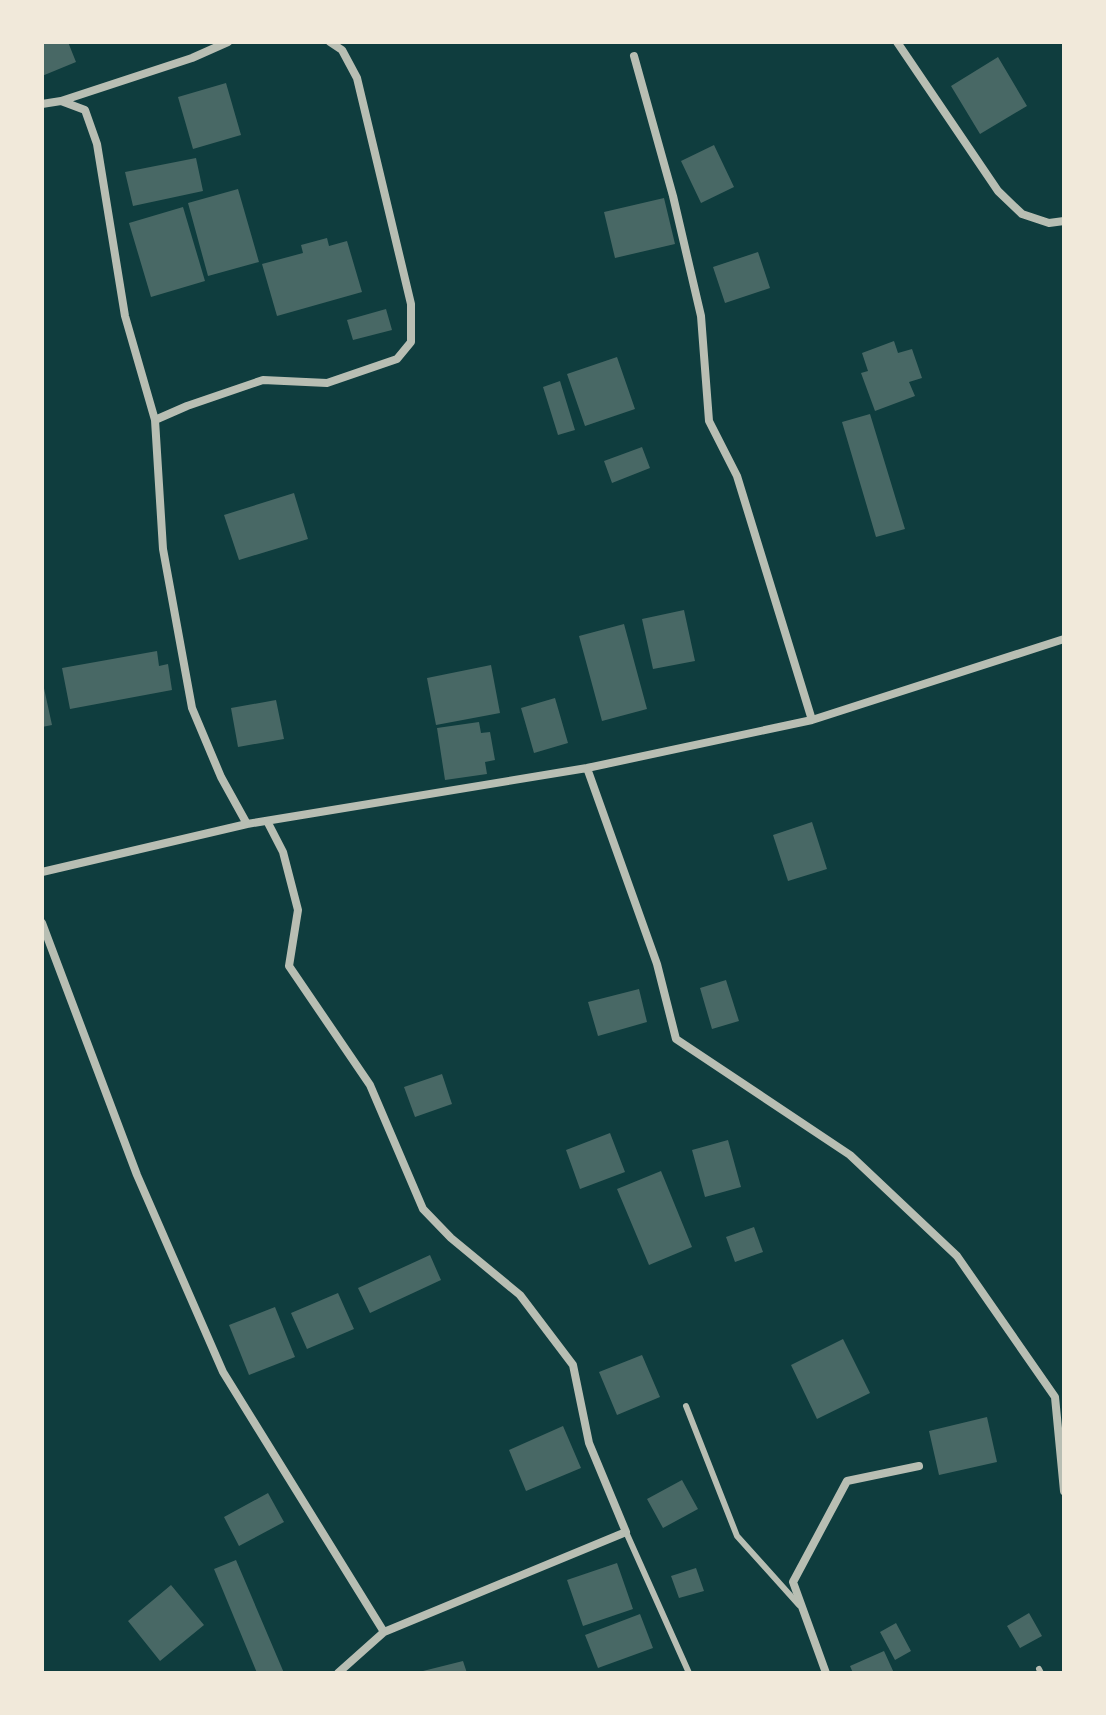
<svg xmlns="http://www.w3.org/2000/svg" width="1106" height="1715" viewBox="0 0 1106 1715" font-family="'PT Sans',sans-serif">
<rect width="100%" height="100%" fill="#0f3d3e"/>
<path fill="#486865" d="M42 42H68L76 62 42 76Z
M998 57 1027 106 980 134 951 86Z
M226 83 241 135 193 149 178 97Z
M714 145 734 187 701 203 681 161Z
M196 158 203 191 133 206 125 172Z
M238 189 259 262 208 276 188 203Z
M664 198 675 244 615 258 604 212Z
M183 207 205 281 151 297 129 223Z
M327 238 329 246 347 241 362 292 277 316 262 264 303 253 301 245Z
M758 252 770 288 725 303 713 267Z
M386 309 392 330 353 340 347 320Z
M894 341 898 353 912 349 922 378 909 382 915 396 875 411 861 373 868 371 862 353Z
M617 357 635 409 585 426 567 374Z
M560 381 575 430 558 435 543 387Z
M870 414 905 529 876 537 842 422Z
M642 447 650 468 612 483 604 461Z
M294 493 308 539 239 560 224 515Z
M684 610 695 661 653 669 642 619Z
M624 624 647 709 602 721 579 636Z
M157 651 159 666 168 664 172 690 70 709 62 668Z
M491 665 500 713 436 725 427 678Z
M42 679 52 725 42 727Z
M555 698 568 743 534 753 521 708Z
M276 700 284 739 238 747 231 708Z
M479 722 481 733 490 732 495 760 485 762 487 774 445 780 437 728Z
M812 822 827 869 788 881 773 835Z
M726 980 739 1021 712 1029 700 988Z
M639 989 647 1022 598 1036 588 1002Z
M442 1074 452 1104 415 1117 404 1087Z
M610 1133 625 1172 580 1189 566 1150Z
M728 1140 741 1187 705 1197 692 1150Z
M661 1171 692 1247 649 1265 617 1189Z
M754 1227 763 1252 735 1262 726 1237Z
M430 1255 441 1280 370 1313 358 1288Z
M338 1293 354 1329 307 1349 291 1313Z
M275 1307 295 1357 249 1375 229 1325Z
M843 1339 870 1393 817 1419 791 1365Z
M642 1355 660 1397 617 1415 599 1372Z
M987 1417 997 1462 939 1475 929 1431Z
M563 1426 581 1468 526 1491 509 1450Z
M682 1480 698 1509 663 1528 647 1499Z
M268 1493 284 1522 239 1546 224 1517Z
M236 1560 284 1673H257L214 1569Z
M617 1563 633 1609 583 1626 567 1580Z
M696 1568 704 1591 679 1598 671 1576Z
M171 1585 204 1625 160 1661 128 1621Z
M1029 1613 1042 1636 1020 1648 1007 1626Z
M640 1614 653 1648 598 1668 585 1635Z
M896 1623 911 1651 895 1660 880 1632Z
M884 1651 894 1673H853L850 1666Z
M463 1661 467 1673H419V1672Z"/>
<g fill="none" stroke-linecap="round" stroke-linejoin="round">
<path stroke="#b8beb3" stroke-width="6" d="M686 1406 737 1536 799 1605
M626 1532 689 1673
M1039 1669 1041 1673"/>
<path stroke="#b8beb3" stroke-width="8" d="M897 42 998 191 1022 214 1049 223 1064 221
M634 56 673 196 701 316 709 421 737 476 812 720
M61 101 192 58 228 42
M42 104 61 101 85 110 97 144 125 316 155 420 163 549 192 708 221 777 247 824
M155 420 187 406 263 380 327 383 397 359 411 342V304L357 78 342 50 330 42
M587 768 657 964 676 1039 850 1155 957 1256 1055 1397 1064 1491
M267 821 283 852 298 910 289 966 370 1085 423 1209 451 1238 520 1295 573 1365 589 1443 626 1532 384 1632 338 1673
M42 872 247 824 587 768 812 720 1064 639
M42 923 137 1175 223 1372 384 1632
M826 1673 793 1582 847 1481 919 1466"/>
</g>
<rect width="1106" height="1715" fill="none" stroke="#f1e9da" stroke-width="88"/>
</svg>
